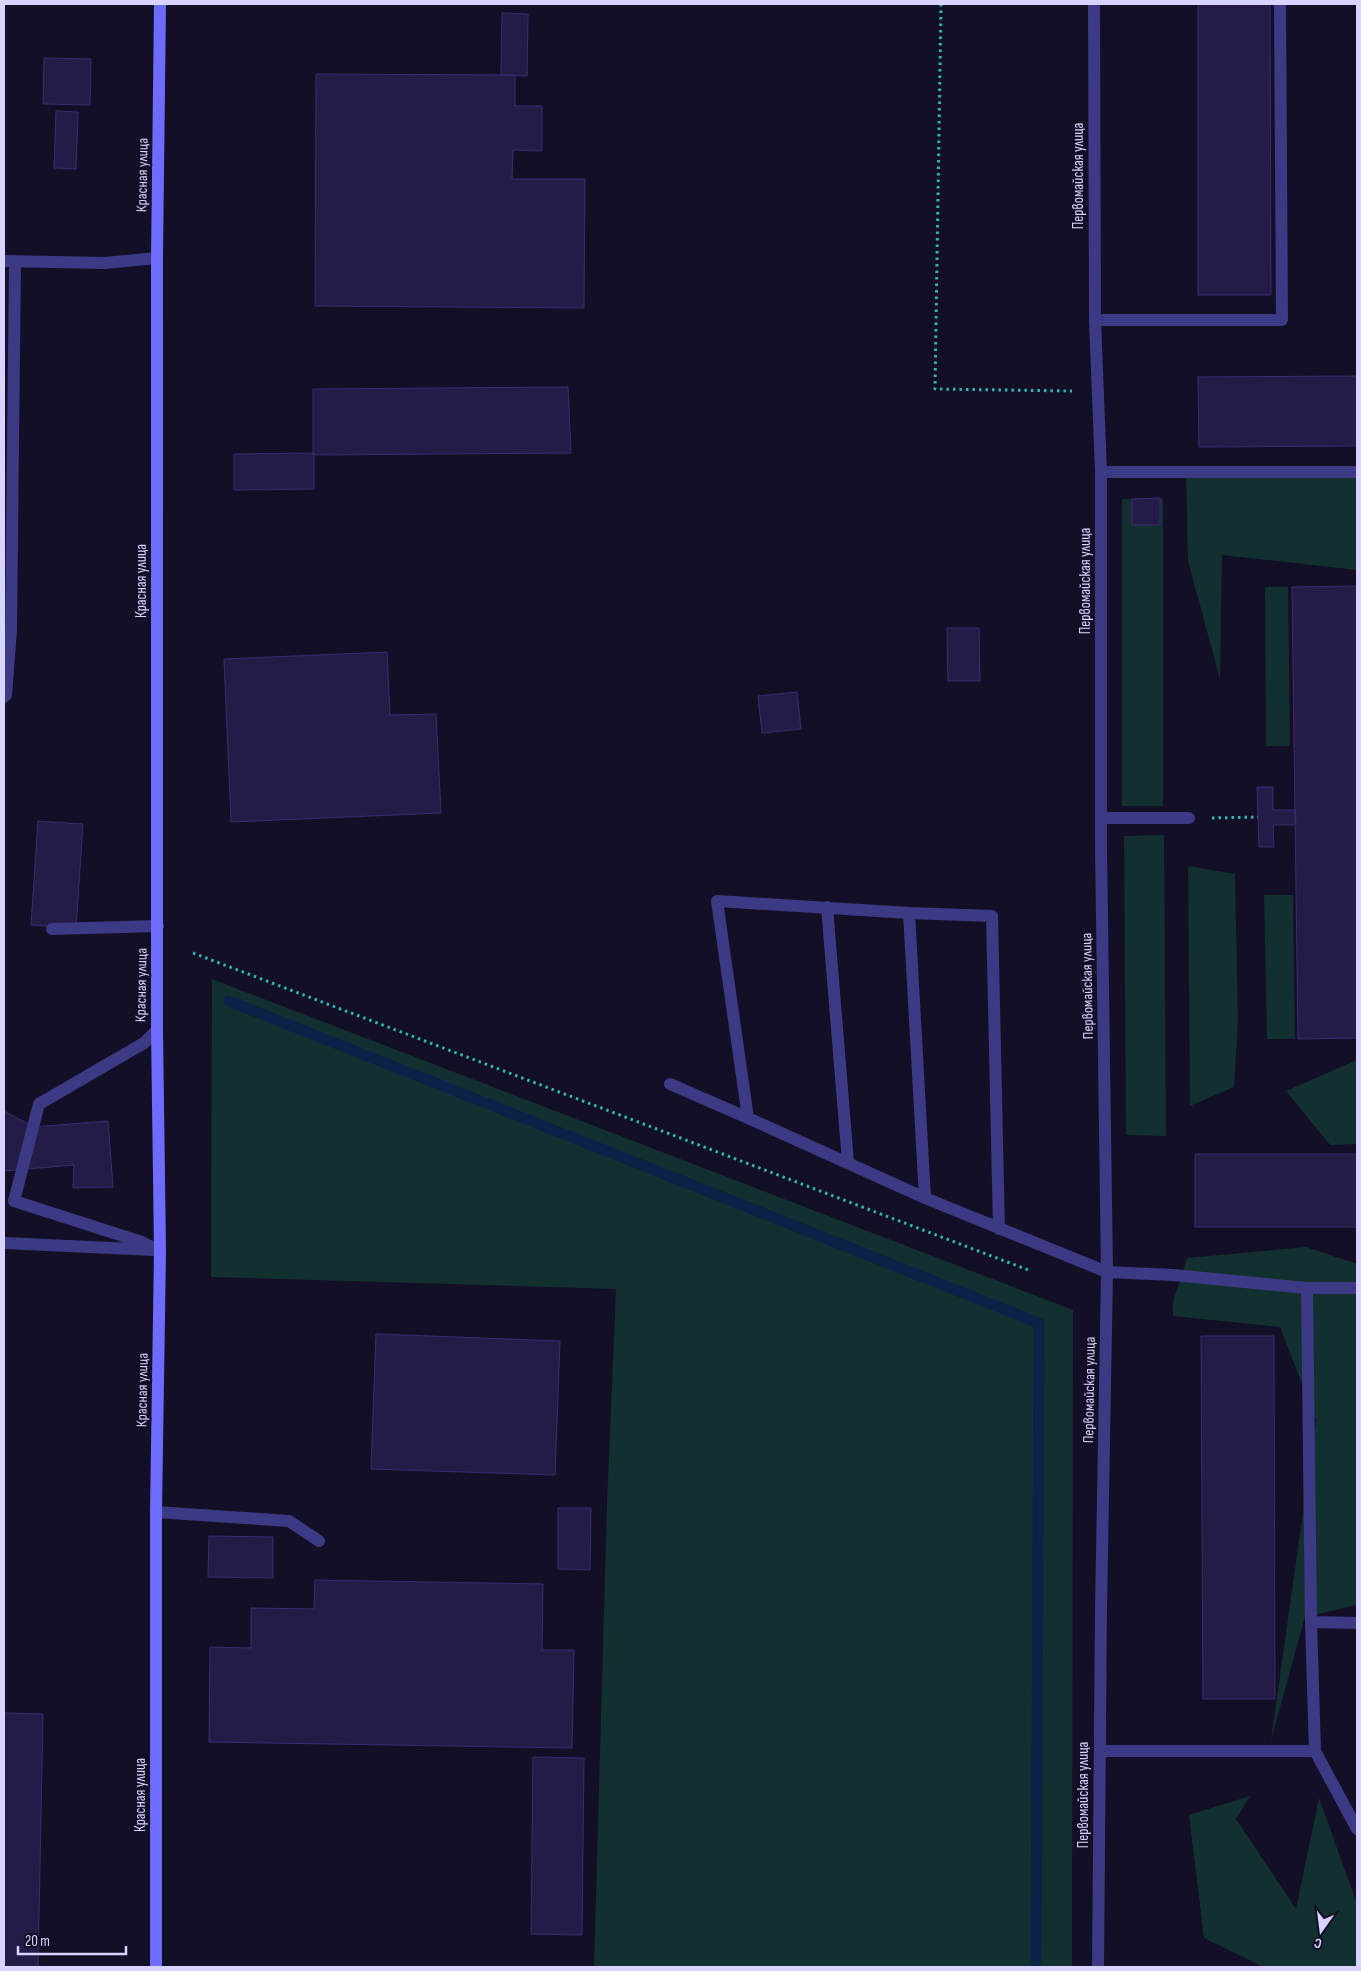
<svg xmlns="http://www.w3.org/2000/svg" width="1361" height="1971" viewBox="0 0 1361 1971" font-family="'Sofia Sans Condensed',sans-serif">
<rect width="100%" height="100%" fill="#130f26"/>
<path fill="#12302f" d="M1357 467V570L1222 555 1220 679 1188 561 1186 473Z
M1160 498 1163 499V806H1122V499H1132L1133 525Z
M1265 587H1288L1290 746H1266Z
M1164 835 1166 1136 1126 1135 1124 836Z
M1188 866 1235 874 1238 1022 1234 1087 1190 1106Z
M1264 895H1293L1295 1039H1267Z
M212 979 1073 1310 1072 1967H594L607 1503 616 1289 211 1277Z
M1357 1060V1144L1330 1145 1286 1091Z
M1306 1247 1357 1264V1605L1305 1617 1271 1740 1316 1420 1280 1327 1173 1316V1302L1187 1258Z
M1250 1796 1236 1819 1296 1909 1319 1798 1357 1904V1967H1263L1204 1938 1189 1815Z"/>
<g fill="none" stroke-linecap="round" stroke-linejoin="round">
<path stroke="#0c2248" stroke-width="11" d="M229 1001 1039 1323 1036 1967"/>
</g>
<path fill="#241b47" stroke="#3b2d73" d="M1198 4H1270L1271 295H1198Z
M502 13 528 14 527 76 501 75Z
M44 58 91 59 90 105 43 104Z
M316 74 515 75V106H542V151L513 150 512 179H585L584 308 315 306Z
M56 111 78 112 76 169 54 168Z
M1357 376V446L1199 447 1198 377Z
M568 387 571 453 313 455V389Z
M314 453V489L234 490V454Z
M1160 498V525H1132V499Z
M1357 586V1038L1298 1039 1292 587Z
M947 628H979L980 681H948Z
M387 652 390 715 436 714 441 813 231 822 224 659Z
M797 692 801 729 762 733 758 696Z
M1257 787H1273V810H1295L1296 825H1273L1274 847H1259Z
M38 821 83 824 76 928 31 925Z
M4 1111 34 1127 108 1121 113 1187 73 1188 74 1165 4 1171Z
M1195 1154H1357V1227H1195Z
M376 1334 560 1341 555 1475 371 1469Z
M1201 1336H1274L1275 1699H1203Z
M558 1508H591L590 1570 558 1569Z
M209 1536 273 1537V1578L208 1577Z
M315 1580 543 1584 542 1650H574L572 1748 209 1742 210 1647 251 1648V1608L314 1609Z
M4 1713 43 1714 38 1967H4Z
M533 1757 584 1758 582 1935 531 1934Z"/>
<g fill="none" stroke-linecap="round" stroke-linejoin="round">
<path stroke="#2fb8b0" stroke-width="3" stroke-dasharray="2.5 4" stroke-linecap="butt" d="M941 4 935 389 1072 391
M1212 818 1258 817
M193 953 1031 1271"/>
<path stroke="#3d3a85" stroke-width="12" d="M4 261 105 263 157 258
M1095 320H1282L1280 4
M1101 472H1357
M4 697 6 695 11 630 15 261
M1101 818H1189
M827 907 848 1162
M909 913 925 1198
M52 929 158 926
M157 1030 144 1043 39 1104 14 1201 142 1242 160 1251
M670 1084 748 1118
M999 1229 992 916 909 913 717 901 748 1118 925 1198 1107 1272 1173 1275 1307 1288H1357
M4 1243 154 1250
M156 1512 289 1521 319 1541
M1311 1622 1357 1623
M1100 1751H1315L1311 1622 1307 1288
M1315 1751 1357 1829"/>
<path stroke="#3d3a85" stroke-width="12" d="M1094 4 1095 320 1101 472V847L1107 1272 1101 1610 1098 1967"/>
<path stroke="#6f6bff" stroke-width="12" d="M156 1967V1512L160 1251 157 1030V258L160 4"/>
</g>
<g text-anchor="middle" stroke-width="4.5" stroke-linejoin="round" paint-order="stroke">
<g font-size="15" fill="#d9d4ff" stroke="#130f26">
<text transform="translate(142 175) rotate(-89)" y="5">Красная улица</text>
<text transform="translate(1078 176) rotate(-90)" y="5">Первомайская улица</text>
<text transform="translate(141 581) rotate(-90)" y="5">Красная улица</text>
<text transform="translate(1085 581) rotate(-90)" y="5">Первомайская улица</text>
<text transform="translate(141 985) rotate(-89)" y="5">Красная улица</text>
<text transform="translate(1087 986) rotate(-91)" y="5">Первомайская улица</text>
<text transform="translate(142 1390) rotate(-89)" y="5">Красная улица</text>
<text transform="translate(1089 1390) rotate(-89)" y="5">Первомайская улица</text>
<text transform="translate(140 1795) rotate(-90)" y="5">Красная улица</text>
<text transform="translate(1083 1795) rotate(-90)" y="5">Первомайская улица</text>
</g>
</g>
<rect width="1361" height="1971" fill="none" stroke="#d9d4ff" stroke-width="10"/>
<g transform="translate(1321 1931) rotate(194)" stroke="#130f26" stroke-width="4" paint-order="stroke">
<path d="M0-4L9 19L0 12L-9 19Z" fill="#d9d4ff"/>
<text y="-8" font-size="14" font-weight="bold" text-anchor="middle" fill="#d9d4ff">С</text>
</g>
<path d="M18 1946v8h108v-8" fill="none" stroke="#d9d4ff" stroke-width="2.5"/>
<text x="25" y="1946" font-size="15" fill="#d9d4ff" stroke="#130f26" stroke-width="4" paint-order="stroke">20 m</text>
</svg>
